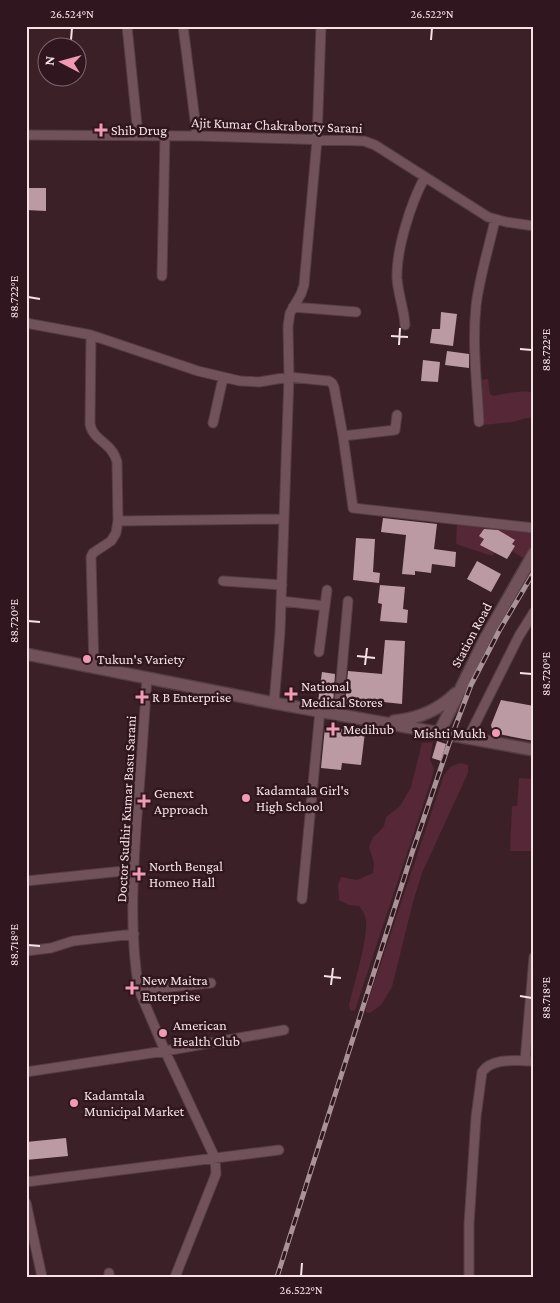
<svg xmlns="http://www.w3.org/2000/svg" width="560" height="1303" viewBox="0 0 560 1303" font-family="'Crimson Pro',serif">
<rect width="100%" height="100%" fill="#3b2028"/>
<path fill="#562736" d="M488 379 490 394 493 396C506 394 521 389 534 393V418H526L513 422 483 425 481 423 480 380Z
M457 521 534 529V541L523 558 502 545 492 556 456 544Z
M433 742 430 760 434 768 432 778 355 1010 352 1011 350 1010 349 1005C354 984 368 939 366 920 365 914 362 910 359 906L349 905 339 900 338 885 341 877 357 880 373 873 374 863 369 847 373 837 379 832 384 826 386 817 400 806 411 787 422 743Z
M460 763 468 765V773L422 873 413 902 392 987 381 1005 370 1013 366 1012V1007L444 775 450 767Z
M519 778 534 779V851H510L512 806H517Z"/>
<path fill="#bc9aa3" d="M26 188H46V211L26 210Z
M441 312 457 314 453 346 430 343 432 329H440Z
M447 351 469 354V368L445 365Z
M423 360 440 362 438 382 421 381Z
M383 518 437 524 434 549 456 552 455 567 432 564 431 573 415 571V575L402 574 406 535 381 532Z
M484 529 498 530 515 540 512 544 515 546 507 559 480 545 484 539 479 536Z
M356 538 375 539 373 572 380 573 379 583 353 580Z
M477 561 501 574 491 592 467 579Z
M380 585 405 587 403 609 408 610 407 623 380 621 382 604 378 603Z
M385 640 405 641 402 704 365 700 364 706 345 704 348 671 382 674Z
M322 672 335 674 333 704 318 702Z
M501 700 534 706V741L493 733 491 725Z
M325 727 365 732 361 765 342 763 341 770 321 768Z
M437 741 446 744 441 761 432 758Z
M66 1138 68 1156 26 1160V1142Z"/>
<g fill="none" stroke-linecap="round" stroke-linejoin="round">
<defs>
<path id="street" d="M127 26 138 135
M183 26 197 136
M26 135 197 136 364 141 375 145 488 217 506 222 534 226
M162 276 165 135
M293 307 356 312
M26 323 91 335 198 371 240 381 259 382 289 377 329 381 332 383 334 387 343 436 353 508 534 528
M405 325C404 309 398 294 397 278 396 250 411 202 425 177
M91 335 90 424C93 441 112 442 117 462L118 521 116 533 111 541 93 553 91 557 94 666
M479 422C477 383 472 345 476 306 479 279 489 247 495 220
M213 423 223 378
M343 436 395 430 397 415
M118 521 284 519
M223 581 282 585
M281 601 325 606
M319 652 327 590
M147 677C144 723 141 769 137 815 133 872 129 933 139 990L165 1051 215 1158 216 1174 175 1277
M274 703 280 632 289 377 288 326 290 313 301 294 304 285 317 140 321 26
M338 714 348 601
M468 738 519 636 534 612
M26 881 133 870
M302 899 320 711
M26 951 51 948 73 941 134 934
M139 990 211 983
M525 1061 534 957
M26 1072 165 1051 284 1030
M26 1182 279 1150
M26 1203 42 1277
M109 1277V1273
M469 1277V1224L476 1117 482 1072C492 1057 518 1061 534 1061"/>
<path id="secondary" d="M26 654 274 703 534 750
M394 721C417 719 439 710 456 693
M439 733 485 639 534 553"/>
</defs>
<use href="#street" stroke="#543d44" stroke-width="11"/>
<use href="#secondary" stroke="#543d44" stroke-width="14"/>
<use href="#street" stroke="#71525a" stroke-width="9"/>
<use href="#secondary" stroke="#71525a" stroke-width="11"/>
<defs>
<path id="rail" d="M277 1277 412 853 452 735 471 685 499 631 534 572"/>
</defs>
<use href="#rail" stroke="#a99398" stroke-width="5"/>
<use href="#rail" stroke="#30171f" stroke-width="3" stroke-dasharray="9" stroke-linecap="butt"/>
</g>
<path fill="none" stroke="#f5e2e6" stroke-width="2" d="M71 40 72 28M431 40 432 28M28 297 40 299M391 336 408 337M399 345 400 328M520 349 532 350M28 621 40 622M357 656 375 658M365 665 367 648M520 673 532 674M28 945 40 946M324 976 341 978M331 985 333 968M520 996 532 998M301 1276 302 1263"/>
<g fill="#f19ab3" stroke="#30171f" stroke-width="2">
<path d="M98.5 122.5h5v5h5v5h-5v5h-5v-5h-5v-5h5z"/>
<circle cx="87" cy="659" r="5"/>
<path d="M288.5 686.5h5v5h5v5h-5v5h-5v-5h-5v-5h5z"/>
<path d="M139.5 689.5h5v5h5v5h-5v5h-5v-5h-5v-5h5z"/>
<path d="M330.5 721.5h5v5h5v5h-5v5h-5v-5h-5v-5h5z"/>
<circle cx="496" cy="733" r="5"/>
<circle cx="246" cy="798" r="5"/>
<path d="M141.5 793.5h5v5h5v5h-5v5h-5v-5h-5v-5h5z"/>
<path d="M136.5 866.5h5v5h5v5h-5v5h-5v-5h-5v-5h5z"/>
<path d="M129.5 980.5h5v5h5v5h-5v5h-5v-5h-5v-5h5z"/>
<circle cx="163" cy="1033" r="5"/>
<circle cx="74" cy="1103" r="5"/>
</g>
<g text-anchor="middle" stroke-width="5" stroke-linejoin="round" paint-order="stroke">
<g font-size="14" fill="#f5e2e6" stroke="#30171f">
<text transform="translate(277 125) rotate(2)" y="5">Ajit Kumar Chakraborty Sarani</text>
<text transform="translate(471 635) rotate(-62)" y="5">Station Road</text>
<text transform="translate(126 809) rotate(-87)" y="5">Doctor Sudhir Kumar Basu Sarani</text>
</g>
<g font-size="14" fill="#f5e2e6" stroke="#30171f" text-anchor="start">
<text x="111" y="135">Shib Drug</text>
<text x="97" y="664">Tukun's Variety</text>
<text x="301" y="691">National<tspan x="301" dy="16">Medical Stores</tspan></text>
<text x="152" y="702">R B Enterprise</text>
<text x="343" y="734">Medihub</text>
<text x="486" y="738" text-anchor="end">Mishti Mukh</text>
<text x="256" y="795">Kadamtala Girl's<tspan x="256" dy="16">High School</tspan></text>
<text x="154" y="798">Genext<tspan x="154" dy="16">Approach</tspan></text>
<text x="149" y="871">North Bengal<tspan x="149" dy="16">Homeo Hall</tspan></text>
<text x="142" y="985">New Maitra<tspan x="142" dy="16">Enterprise</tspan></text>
<text x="173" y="1030">American<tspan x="173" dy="16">Health Club</tspan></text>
<text x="84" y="1100">Kadamtala<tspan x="84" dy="16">Municipal Market</tspan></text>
</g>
</g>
<rect width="560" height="1303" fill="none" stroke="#30171f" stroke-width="55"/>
<g transform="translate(62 62) rotate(276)"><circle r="24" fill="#30171f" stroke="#7f686f"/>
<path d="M0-4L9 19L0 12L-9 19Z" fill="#f19ab3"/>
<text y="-8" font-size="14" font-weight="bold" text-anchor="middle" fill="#f5e2e6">N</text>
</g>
<rect x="28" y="28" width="504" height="1248" fill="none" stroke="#f5e2e6" stroke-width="2"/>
<g font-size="12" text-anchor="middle" fill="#f5e2e6">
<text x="72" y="18">26.524°N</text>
<text x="432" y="18">26.522°N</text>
<text transform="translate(14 297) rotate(-90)" y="4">88.722°E</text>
<text transform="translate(546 350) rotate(-90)" y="4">88.722°E</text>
<text transform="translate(14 621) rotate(-90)" y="4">88.720°E</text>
<text transform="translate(546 674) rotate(-90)" y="4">88.720°E</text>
<text transform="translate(14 945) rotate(-90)" y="4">88.718°E</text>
<text transform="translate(546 998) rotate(-90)" y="4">88.718°E</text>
<text x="301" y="1294">26.522°N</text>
</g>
</svg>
